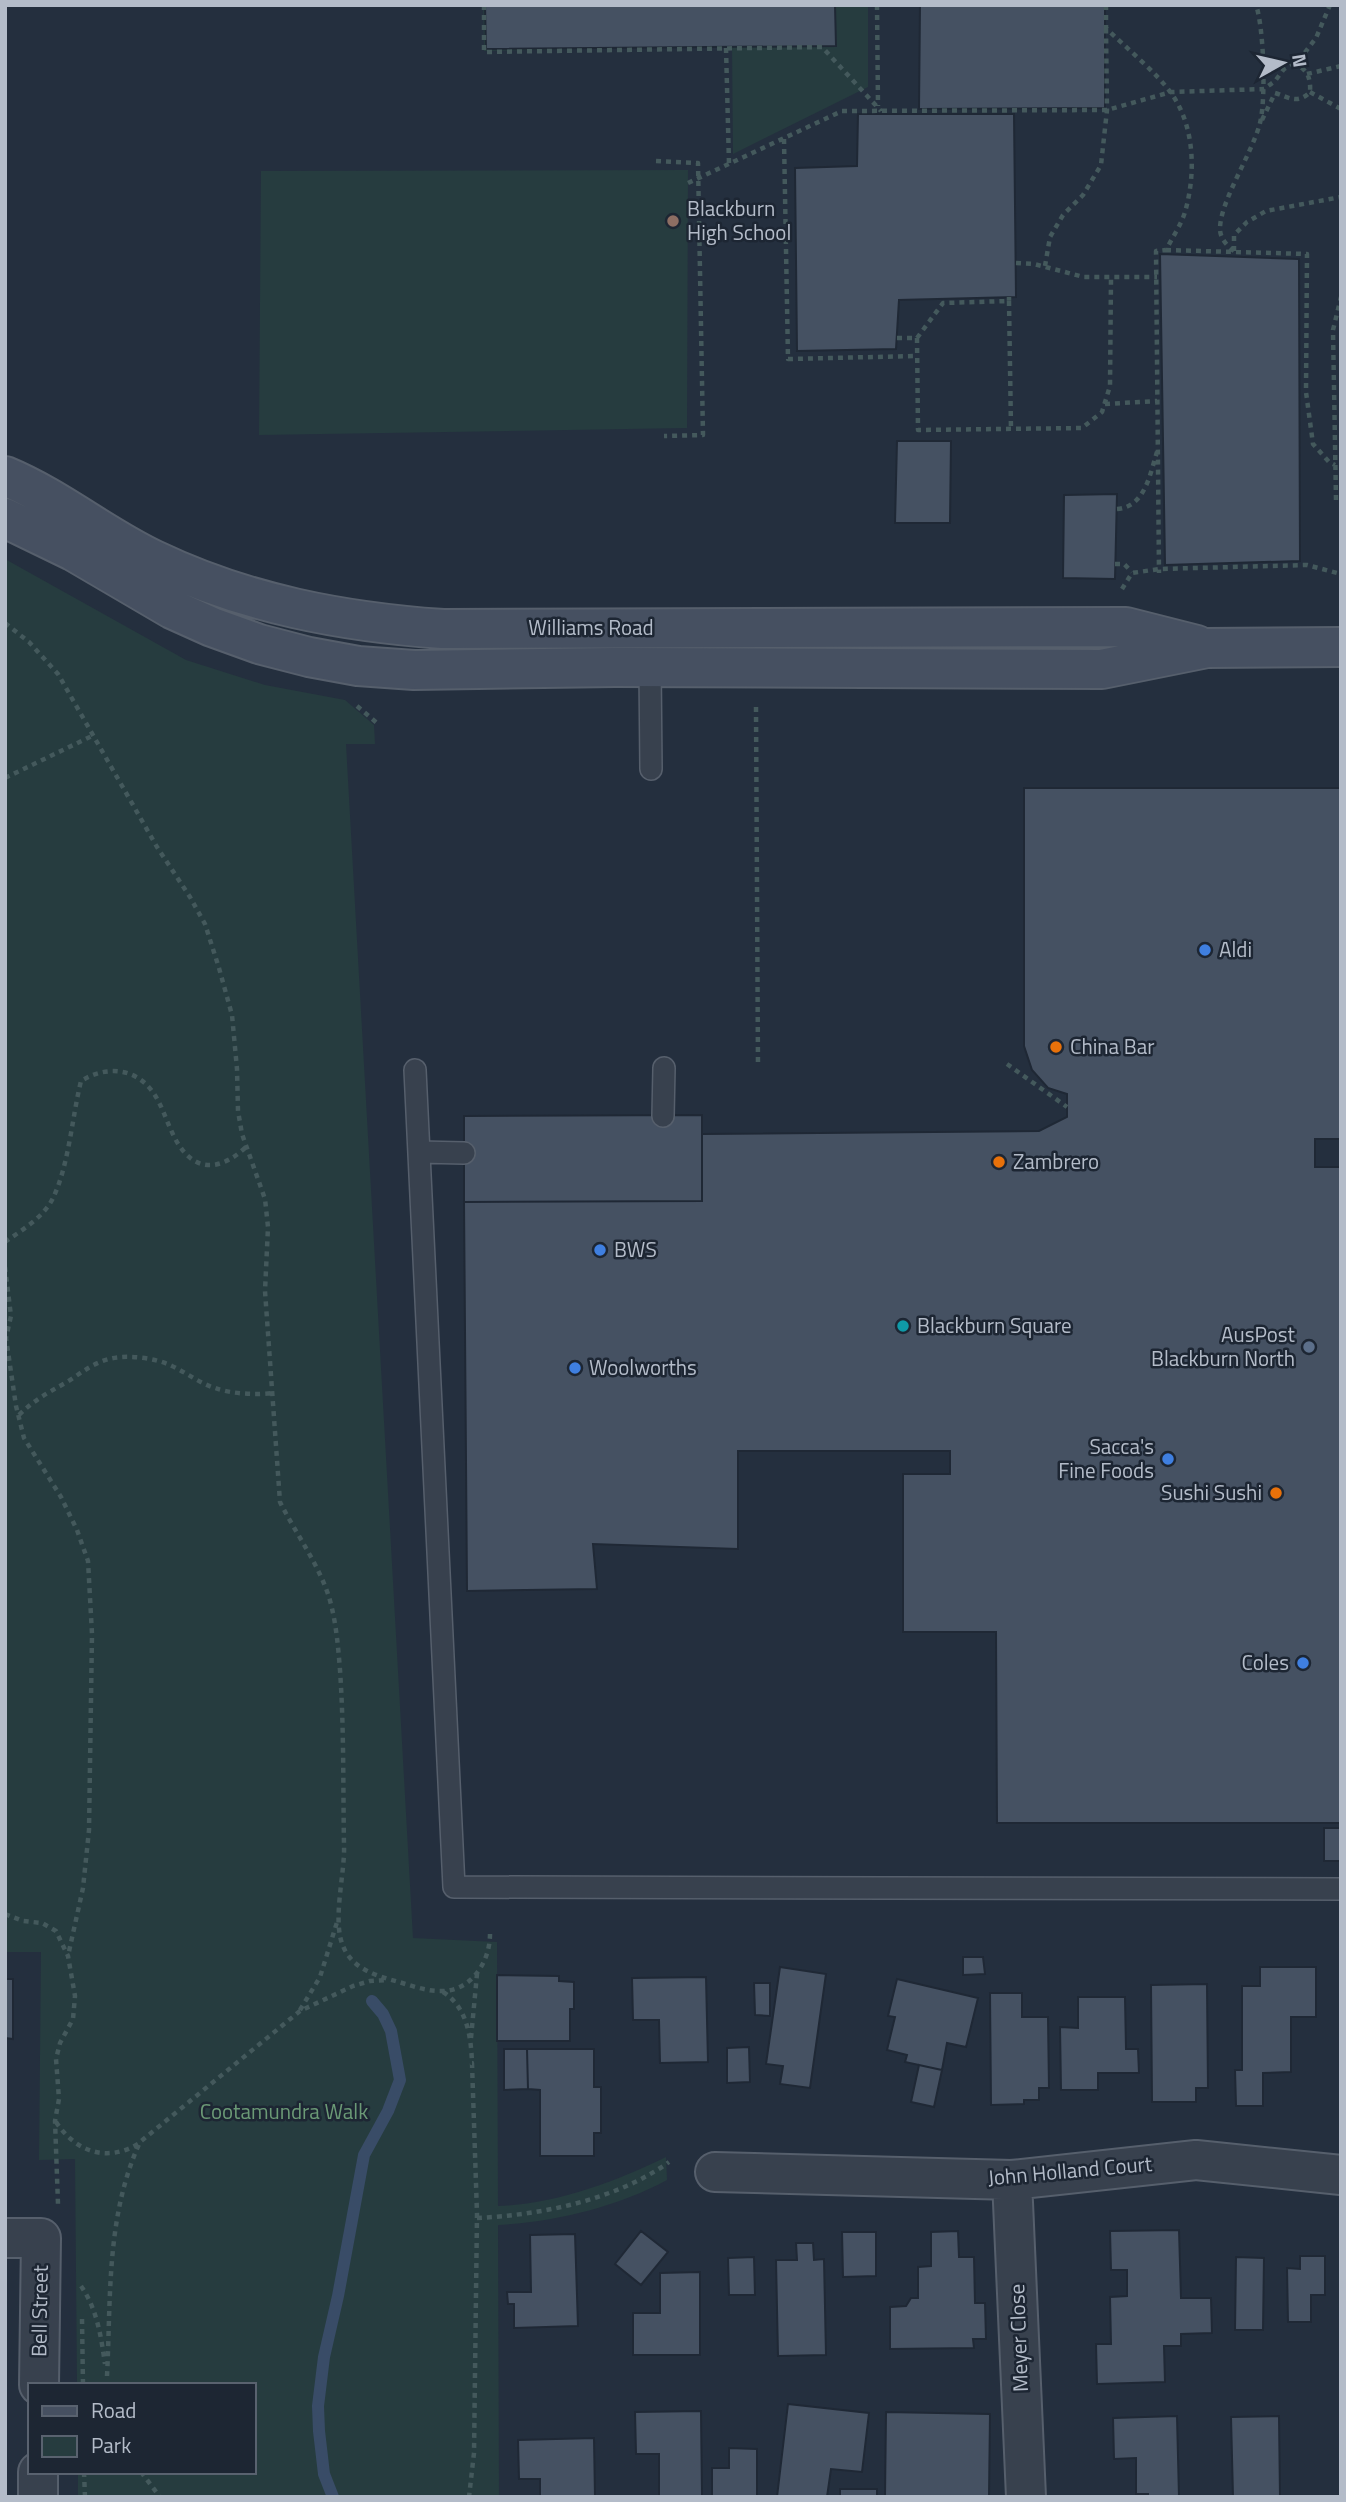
<svg xmlns="http://www.w3.org/2000/svg" width="1346" height="2502" viewBox="0 0 1346 2502" font-family="'Titillium Web',sans-serif">
<rect width="100%" height="100%" fill="#242f3e"/>
<path fill="#263c3f" d="M483 5H868V87L733 154 732 46 484 51Z
M688 170 687 428 259 435 261 171Z
M5 559 186 660 265 685 345 700 374 725 375 744H346L413 1938 497 1942 498 2206C557 2204 614 2182 666 2157L667 2180C617 2207 555 2222 498 2225L499 2497H78V2472H254V2385H77L75 2159 39 2160 41 1952H5Z"/>
<g fill="none" stroke-linecap="round" stroke-linejoin="round">
<path stroke="#394c67" stroke-width="12" d="M333 2497 324 2474 319 2431 318 2406 324 2357 338 2296 364 2155 388 2111 400 2080 391 2031 383 2014 372 2001"/>
</g>
<path fill="#455162" stroke="#1f2835" stroke-width="2" d="M485 5H835L836 46 486 49Z
M920 5H1105V108L919 109Z
M858 114H1014L1016 297 899 300 896 349 797 351 795 168 857 166Z
M1160 254 1299 259 1300 561 1165 565Z
M897 441H951L950 523H895Z
M1117 494 1115 579 1063 578 1064 495Z
M1024 788H1341V1139H1315V1167H1341V1823H997L996 1632H903V1474H950V1451H738V1549L593 1544 597 1589 467 1591 464 1202 702 1201V1134L1039 1131 1067 1117V1094L1048 1088 1032 1070 1024 1046Z
M702 1115V1201L464 1202V1116Z
M1324 1828H1341V1861H1324Z
M963 1957H983L985 1974 963 1975Z
M780 1967 826 1974 810 2088 780 2084 783 2066 766 2064Z
M1260 1967H1316V2017H1291V2072L1263 2073V2106H1236L1235 2070H1242V1986H1260Z
M497 1975 559 1976V1981L574 1982V2009H570V2041H497Z
M706 1977 708 2062 660 2063 659 2020H633L632 1978Z
M5 1979H13V2039L5 2038Z
M897 1979 978 1998 966 2047 947 2043 942 2070 905 2062 907 2055 887 2050 895 2017 888 2016Z
M754 1983H770V2016L755 2015Z
M1207 1984 1208 2088H1196V2102H1152L1151 1985Z
M990 1993H1022V2017H1048L1049 2088H1039V2100H1024V2104L991 2105Z
M1078 1997H1125L1126 2049H1138L1139 2073H1098V2090H1061L1060 2027 1078 2028Z
M749 2047 750 2082 727 2083V2048Z
M504 2049H527L528 2089 504 2090Z
M527 2049H594V2087H601V2133H594V2156H540V2090L528 2089Z
M919 2065 942 2070 934 2107 911 2102Z
M1179 2230 1181 2298H1211L1212 2333 1181 2334V2346H1164L1165 2382 1097 2384 1096 2344H1111L1110 2297 1127 2296V2270H1111L1110 2231Z
M641 2231 668 2252 641 2285 615 2264Z
M958 2231 959 2257H974L975 2303H985L986 2339H973L974 2348 890 2349V2307L906 2306 911 2298H918V2267L931 2266V2232Z
M842 2232H876V2276L843 2277Z
M575 2234 578 2326 514 2328V2304H508L507 2292H531L530 2235Z
M796 2243H813L814 2260 824 2259 826 2355 778 2356 776 2260H797Z
M1300 2256H1325V2295H1311V2322H1288L1287 2268 1300 2269Z
M754 2257 755 2295H729L728 2258Z
M1236 2257 1264 2258 1263 2330H1235Z
M700 2272V2355H633V2313H660V2273Z
M788 2404 869 2413 862 2472 831 2469 827 2497H777Z
M701 2411 702 2496 659 2497V2454H636L635 2412Z
M886 2412 990 2414 989 2497H885Z
M1177 2416 1179 2497H1148V2494H1136V2458L1114 2459 1113 2418Z
M1279 2416 1280 2497H1233L1231 2417Z
M594 2438 595 2497H540V2479H519L518 2440Z
M729 2448 757 2449V2497H712V2468H729Z
M840 2489H877V2497H840Z"/>
<g fill="none" stroke-linecap="round" stroke-linejoin="round">
<defs>
<path id="service" d="M650 667 651 769
M415 1070 454 1887 1341 1889
M663 1116 664 1068
M419 1152 464 1153"/>
<path id="minor" d="M715 2172 1012 2180 1196 2160 1341 2175
M1012 2180 1026 2497
M5 2238H41L39 2385
M38 2497V2472"/>
<path id="secondary" d="M5 476C58 498 103 536 154 560 246 604 343 622 443 629L1126 627 1197 645
M5 518 73 551 172 609 212 627 259 644 309 657 358 666 414 670 615 667 1102 669 1207 648 1341 647"/>
</defs>
<use href="#service" stroke="#565f6c" stroke-width="24"/>
<use href="#minor" stroke="#565f6c" stroke-width="42"/>
<use href="#secondary" stroke="#565f6c" stroke-width="42"/>
<path stroke="#44595c" stroke-width="4.5" stroke-dasharray="5 5" stroke-linecap="butt" d="M484 5V52L822 47 881 111
M877 5 878 106
M1106 5V28C1125 47 1157 73 1171 93 1195 126 1196 174 1185 212 1181 225 1172 238 1166 250L1156 251 1159 573
M726 48 729 164
M1292 64C1307 67 1311 78 1310 92
M1307 74 1341 66
M1310 92 1341 109
M1262 120 1275 93C1289 97 1297 105 1310 92
M784 139 788 359 917 356
M656 161 698 163 703 435 664 436
M688 183 842 111 1107 110 1171 92 1264 89 1275 81 1284 69 1300 59 1316 38 1330 5
M1166 250 1307 254 1306 392 1313 444 1329 462 1335 465
M1234 251C1227 246 1220 238 1220 229 1220 201 1252 154 1260 123 1266 100 1264 28 1256 5
M1234 251V235L1247 222 1266 211 1341 197
M1016 263 1034 264 1084 277H1157
M1045 266 1050 237 1063 215 1083 195 1101 165 1107 110 1106 29
M1009 301 1011 430
M897 338H917L918 430 1082 428 1102 412 1110 386 1111 278
M917 338 943 303 1009 301V297
M1105 404 1157 401
M1336 500 1333 330 1341 297
M1117 509C1145 507 1150 474 1157 452
M1115 564H1124L1132 572
M1122 589 1132 573 1159 569 1307 565 1341 574
M5 623 29 642 58 674 157 847 190 897 205 924 219 968 232 1015 237 1069 238 1111 242 1134 265 1199 268 1227 265 1291 280 1502C296 1534 318 1563 329 1597 336 1621 338 1645 340 1670 344 1728 343 1787 344 1846 345 1874 332 1920 343 1946 352 1969 377 1976 399 1982 412 1986 426 1991 440 1991 471 1992 490 1962 490 1934
M357 706 377 723
M756 707 758 1067
M5 778 94 735
M1007 1064 1067 1107
M5 1242C22 1230 44 1217 53 1198 69 1165 72 1117 81 1081 105 1066 134 1067 152 1091 161 1103 165 1117 171 1130 188 1170 215 1176 246 1147
M5 1267 11 1316 6 1338 16 1406 24 1438 61 1497 77 1530 88 1561 92 1634 89 1830 83 1888 68 1956
M19 1415C34 1400 49 1392 67 1382 81 1373 93 1363 109 1359 127 1354 156 1358 172 1366 187 1373 199 1383 215 1388 231 1394 256 1395 273 1393
M5 1914 23 1921 42 1923 56 1931 68 1956 75 1996 73 2019 60 2043 56 2059 59 2099 55 2121 58 2204
M443 1992C467 2007 471 2036 472 2063L477 2214 474 2453 469 2497
M300 2010 320 1977 338 1919
M471 2038 477 1974
M56 2122C75 2151 106 2163 138 2144
M477 2218C541 2215 616 2200 669 2162
M81 2286C97 2309 101 2336 105 2364
M82 2319 83 2385
M107 2376C111 2297 106 2216 140 2142L300 2011 353 1986 370 1981 386 1980
M84 2472 85 2497
M141 2472 160 2497"/>
<use href="#service" stroke="#38414e" stroke-width="21"/>
<use href="#minor" stroke="#38414e" stroke-width="38"/>
<use href="#secondary" stroke="#465061" stroke-width="38"/>
</g>
<circle fill="#8d6e63" stroke="#1d2633" stroke-width="2.5" cx="673" cy="221" r="7"/>
<g fill="#3f7fe0" stroke="#1d2633" stroke-width="2.5">
<circle cx="1205" cy="950" r="7"/>
<circle cx="600" cy="1250" r="7"/>
<circle cx="575" cy="1368" r="7"/>
<circle cx="1168" cy="1459" r="7"/>
<circle cx="1303" cy="1663" r="7"/>
</g>
<g fill="#e8710a" stroke="#1d2633" stroke-width="2.5">
<circle cx="1056" cy="1047" r="7"/>
<circle cx="999" cy="1162" r="7"/>
<circle cx="1276" cy="1493" r="7"/>
</g>
<circle fill="#0f9aa8" stroke="#1d2633" stroke-width="2.5" cx="903" cy="1326" r="7"/>
<circle fill="#5c6f8a" stroke="#1d2633" stroke-width="2.5" cx="1309" cy="1347" r="7"/>
<g text-anchor="middle" stroke-width="5" stroke-linejoin="round" paint-order="stroke">
<g font-size="21" fill="#b4bcc9" stroke="#1d2633" text-anchor="start">
<text x="687" y="216">Blackburn<tspan x="687" dy="24">High School</tspan></text>
<text x="1219" y="957">Aldi</text>
<text x="1070" y="1054">China Bar</text>
<text x="1013" y="1169">Zambrero</text>
<text x="614" y="1257">BWS</text>
<text x="917" y="1333">Blackburn Square</text>
<text x="1295" y="1342" text-anchor="end">AusPost<tspan x="1295" dy="24">Blackburn North</tspan></text>
<text x="589" y="1375">Woolworths</text>
<text x="1154" y="1454" text-anchor="end">Sacca's<tspan x="1154" dy="24">Fine Foods</tspan></text>
<text x="1262" y="1500" text-anchor="end">Sushi Sushi</text>
<text x="1289" y="1670" text-anchor="end">Coles</text>
</g>
<g font-size="21" fill="#b4bcc9" stroke="#1d2633">
<text x="591" y="635">Williams Road</text>
<text transform="translate(1070 2171) rotate(-5)" y="7">John Holland Court</text>
<text transform="translate(40 2311) rotate(-89)" y="7">Bell Street</text>
<text transform="translate(1019 2338) rotate(-92)" y="7">Meyer Close</text>
</g>
<g font-size="21" fill="#6b9a76" stroke="#1d2633">
<text x="284" y="2119">Cootamundra Walk</text>
</g>
</g>
<rect width="1346" height="2502" fill="none" stroke="#b4bcc9" stroke-width="14"/>
<rect x="28" y="2383" width="228" height="91" fill="#1d2633" stroke="#59626f" stroke-width="2"/>
<rect x="42" y="2406" width="35" height="10" fill="#465061" stroke="#59626f" stroke-width="2"/>
<text x="91" y="2418" font-size="21" fill="#b4bcc9">Road</text>
<rect x="42" y="2436" width="35" height="21" fill="#263c3f" stroke="#59626f" stroke-width="2"/>
<text x="91" y="2453" font-size="21" fill="#b4bcc9">Park</text>
<g transform="translate(1283 63) rotate(82)" stroke="#1d2633" stroke-width="5" paint-order="stroke">
<path d="M0-5L12 26L0 18L-12 26Z" fill="#b4bcc9"/>
<text y="-10" font-size="19" font-weight="bold" text-anchor="middle" fill="#b4bcc9">N</text>
</g>
</svg>
